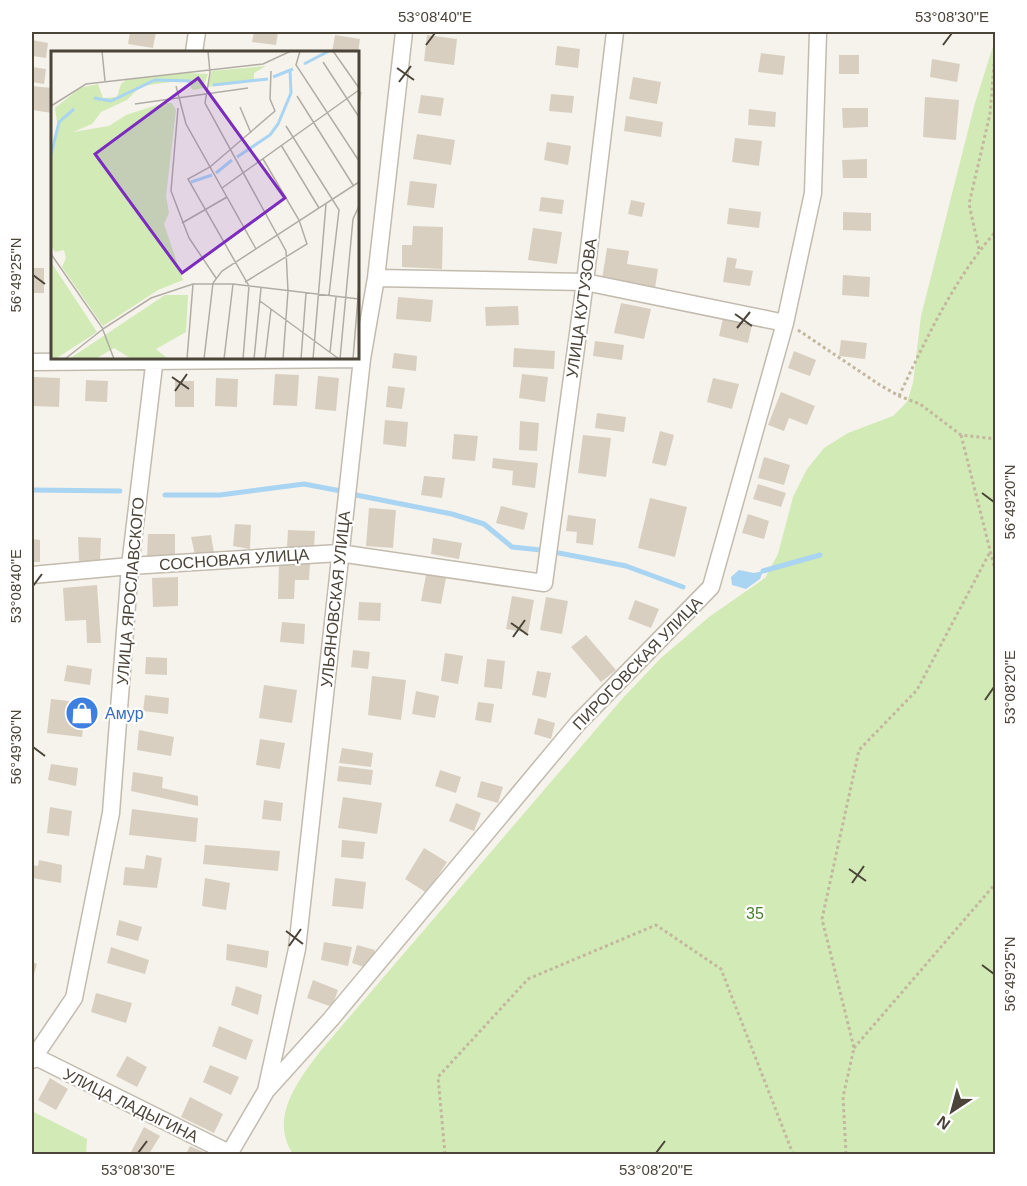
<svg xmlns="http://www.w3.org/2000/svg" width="1027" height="1186" viewBox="0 0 1027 1186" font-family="Arial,sans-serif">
<rect width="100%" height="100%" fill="#f6f3ec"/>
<path fill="#d2eab5" d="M995 40V1154H293C268 1117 300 1078 322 1049L622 699 661 658 709 617 765 578 778 554 793 497 807 469 824 448 848 433 893 416 907 402 913 383 921 316 975 103Z
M32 1111 87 1139 86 1154H32Z"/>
<path fill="#a9d4f2" d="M739 570 754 573 763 571 760 579 746 589 732 585 731 577Z"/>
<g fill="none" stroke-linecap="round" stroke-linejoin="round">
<path stroke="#a9d4f2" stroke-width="5" d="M32 490 120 491
M165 495H220L304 484 341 491
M356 495 452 514 484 524 512 547 541 550
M559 553 626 566 683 587
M763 571 820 555"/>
</g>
<path fill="#d8cfc1" d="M130 32H156L153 48 128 44Z
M254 32H278L276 45 252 42Z
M335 35 360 39 358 52H332Z
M427 35 457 39 454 65 424 61Z
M32 40 48 43 46 58 32 56Z
M557 46 580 49 578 68 555 65Z
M761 53 785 56 783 75 758 72Z
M839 55H859V74H839Z
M932 59 960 64 957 82 930 77Z
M32 67 46 69 44 84 32 82Z
M633 77 661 82 657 104 629 99Z
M32 86 52 88V113L32 110Z
M357 91 362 92 359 107H357Z
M551 94 574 96 572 113 549 111Z
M421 95 444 98 441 116 418 113Z
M925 97 959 100 956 140 923 137Z
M842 108H868V127L843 128Z
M749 109 776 112 775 127 748 125Z
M626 116 663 122 661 137 624 131Z
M417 134 455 140 451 165 413 159Z
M735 138 762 141 759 166 732 162Z
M547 142 571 146 568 165 544 160Z
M867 159V178H843L842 160Z
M410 181 437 184 434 208 407 205Z
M541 197 564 200 562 214 539 211Z
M631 200 645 203 642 217 628 214Z
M729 208 761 212 759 228 727 224Z
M843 212 871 213V231L843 230Z
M413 226 443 227 442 269 402 267V245H412Z
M533 228 562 232 557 264 528 260Z
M607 248 629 251 627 264 658 269 655 288 602 279Z
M727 257 737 259 735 268 753 271 750 286 723 282Z
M32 268H44V293H32Z
M843 275 870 277 869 297 842 295Z
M398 297 433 300 431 322 396 319Z
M621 303 651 309 644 339 614 333Z
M518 306 519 325 486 326 485 307Z
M723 318 752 325 748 343 719 336Z
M841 340 867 343 865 359 839 356Z
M595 341 624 345 622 360 593 356Z
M514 348 555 351 554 369 513 367Z
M794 351 816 360 810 376 788 368Z
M394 353 417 356 416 371 392 368Z
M275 374 299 375 297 406 273 405Z
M522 374 548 377 545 402 519 398Z
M318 376 339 378 336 411 315 409Z
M34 377 60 378 59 407 33 406Z
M216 378 238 379 237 407 215 406Z
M713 378 739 384 732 409 707 402Z
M86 380 108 381 107 402 85 401Z
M175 381H194V407H175Z
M388 386 405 388 402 409 386 407Z
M781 392 815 406 807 425 789 418 784 431 768 425Z
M597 413 626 417 624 432 595 428Z
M385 420 408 422 406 447 383 444Z
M520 421 539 423 537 451 519 450Z
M660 431 674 435 666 466 652 463Z
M454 434 478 436 475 461 452 459Z
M583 435 611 438 606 477 578 473Z
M764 457 790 465 784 485 758 478Z
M493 458 538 463 535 488 512 485 513 471 492 468Z
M424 476 445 478 442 498 421 495Z
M758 484 786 493 781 507 753 499Z
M650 498 687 507 675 557 638 548Z
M501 506 528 513 524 530 496 523Z
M369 508 396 510 393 548 366 546Z
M748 514 769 521 764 539 742 533Z
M568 515 596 519 593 545 576 543 577 532 566 531Z
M235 524 251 525 250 549 233 546Z
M288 530 315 531 314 548 287 547Z
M148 534H175V557H147Z
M211 535 214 553 195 555 191 537Z
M78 537 101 538 100 561H79Z
M433 538 462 543 459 559 431 554Z
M32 539 40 540V562H32Z
M279 563 310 564 309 580H295L294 599H278Z
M427 570 447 573 441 604 421 601Z
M178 577V606L153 607 152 578Z
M97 585 101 643H87L86 620 65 621 63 588Z
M512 596 534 600 528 633 506 629Z
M546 597 568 601 562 634 540 630Z
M635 600 659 609 651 628 628 619Z
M359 602 381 603 380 621 358 620Z
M282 622 305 624 304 644 280 642Z
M586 635 616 670 601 682 571 647Z
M353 650 370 652 368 669 351 667Z
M445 653 463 656 458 684 441 681Z
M146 657 167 658V675L145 674Z
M487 659 505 661 502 689 484 687Z
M67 665 92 669 90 685 64 681Z
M537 671 551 673 546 698 532 695Z
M372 676 406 680 401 720 368 715Z
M264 685 297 690 292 723 259 718Z
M416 691 439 696 435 718 412 714Z
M145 695 169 698 168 714 143 711Z
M51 699 86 703 82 737 47 733Z
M478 702 494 704 491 723 475 720Z
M538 718 555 723 551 739 534 734Z
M139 730 174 737 171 756 137 750Z
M260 739 285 743 280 769 256 765Z
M342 748 373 753 371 767 339 763Z
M51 764 78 768 76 786 48 780Z
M339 766 373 770 371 785 337 781Z
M440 770 461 777 456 793 435 786Z
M133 772 163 777 162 788 198 796V806L131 791Z
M481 781 503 787 498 803 477 797Z
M343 797 382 803 377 834 338 828Z
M264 800 283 803 281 821 262 819Z
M456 803 481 813 474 831 449 821Z
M50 807 72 811 69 836 47 833Z
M132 809 198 818 196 842 129 835Z
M342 840 365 842 363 859 341 857Z
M205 845 280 851 278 871 203 864Z
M424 848 447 862 427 893 405 879Z
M146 855 162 858 157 888 123 885 125 867 144 869Z
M39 860 62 865 61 883 32 878V865L38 866Z
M205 878 230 883 226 910 202 906Z
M335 878 366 882 363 909 332 906Z
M119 920 142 927 138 941 116 935Z
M324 942 352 947 348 966 321 960Z
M227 944 269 951 267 968 226 960Z
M357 945 375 950 370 969 352 963Z
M111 947 149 960 145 974 107 963Z
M32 962 37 964 32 981Z
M313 980 338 990 332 1007 307 998Z
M236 986 262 995 258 1015 231 1005Z
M96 993 132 1003 126 1023 91 1012Z
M219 1026 253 1040 246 1060 212 1046Z
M127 1056 147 1067 137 1087 116 1076Z
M210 1065 239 1077 231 1095 203 1082Z
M50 1078 68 1089 56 1110 38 1100Z
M190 1097 223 1114 214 1133 181 1117Z
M144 1127 160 1136 149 1154H136L131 1152Z
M190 1146 208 1154H186Z"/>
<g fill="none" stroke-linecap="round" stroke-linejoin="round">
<defs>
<path id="minor" d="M194 52 197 32
M376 278 585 282 785 323
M32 362 362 359
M32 575 130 566 339 553 544 583 585 282 615 32
M32 1055 231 1154
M32 1060 74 998 111 813 130 566 155 357
M266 1091 331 1019 578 723 711 587 785 323 813 193 818 32
M229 1154 266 1091 297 949 362 359 376 278 404 32"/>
</defs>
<use href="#minor" stroke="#c2bbae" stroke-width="19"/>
<path stroke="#c4b79f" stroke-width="3" stroke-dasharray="3 3" stroke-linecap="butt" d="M979 249 969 204 990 114 996 40
M798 330 880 385 899 396 920 404 961 435 996 439
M899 396C926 339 954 279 996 231
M961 435 996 574
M854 1048 996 883
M445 1154 438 1077 528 979 656 925 721 969 793 1154
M846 1154 843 1097 854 1048 822 919 859 750 917 690 990 552"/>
<use href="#minor" stroke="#fff" stroke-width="16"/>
</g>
<path fill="none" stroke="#4b4439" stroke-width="2" d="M426 45 435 33M943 45 952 33M397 68 414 80M399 82 411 66M33 275 45 284M735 314 752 326M737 328 750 312M172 377 189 389M175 391 187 374M982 493 994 502M33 586 42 574M511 623 528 635M513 637 525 620M985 700 994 687M33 747 45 756M849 869 866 881M852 883 864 866M286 931 303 944M289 946 301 929M982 965 994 974M138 1153 147 1141M656 1153 665 1141"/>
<defs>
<symbol id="shop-disc" viewBox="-11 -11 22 22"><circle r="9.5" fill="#3f7fe0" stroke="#fff"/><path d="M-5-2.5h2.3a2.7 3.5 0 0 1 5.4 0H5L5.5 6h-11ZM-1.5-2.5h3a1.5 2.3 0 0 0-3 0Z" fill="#fff"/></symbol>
</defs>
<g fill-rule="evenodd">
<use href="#shop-disc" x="63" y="694" width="38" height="38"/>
</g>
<g text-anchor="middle" stroke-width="4.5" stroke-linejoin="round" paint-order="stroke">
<g font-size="16" fill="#4b4439" stroke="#fff">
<text transform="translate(581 308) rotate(-82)" y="6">УЛИЦА КУТУЗОВА</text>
<text transform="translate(234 559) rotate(-4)" y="6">СОСНОВАЯ УЛИЦА</text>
<text transform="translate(130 591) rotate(-85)" y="6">УЛИЦА ЯРОСЛАВСКОГО</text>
<text transform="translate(335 599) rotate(-84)" y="6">УЛЬЯНОВСКАЯ УЛИЦА</text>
<text transform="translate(637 663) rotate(-46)" y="6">ПИРОГОВСКАЯ УЛИЦА</text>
<text transform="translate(131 1105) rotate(26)" y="6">УЛИЦА ЛАДЫГИНА</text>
</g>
<g font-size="16" fill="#366cbe" stroke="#fff" text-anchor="start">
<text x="105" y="719">Амур</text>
</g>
<g font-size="16" fill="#4a7f2a" stroke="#fff">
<text x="755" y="919">35</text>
</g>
</g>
<g transform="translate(51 51)">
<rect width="308" height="308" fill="#f6f3ec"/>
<path d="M215 15 203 22V30L156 36 161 20ZM137 22 157 23 152 37 142 39 135 29 90 35 76 49 50 61 41 73 22 81 58 75 75 64 112 52H121L125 59 115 145 118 162 113 173 132 229 107 239 52 275 11 216 15 207 13 199 4 201 0 194V111L7 78 4 57 29 37 47 33 52 47 66 46 70 33 75 29ZM0 211 46 281 6 307H0ZM114 244H137L135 281 105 298 116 307H79L63 297 46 307 18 308Z" fill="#d2eab5"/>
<path fill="none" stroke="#a9d4f2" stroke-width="3" d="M253 13 278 0M222 26 242 18M162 34 217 28M43 47 60 50 104 29 140 30M0 104 8 71 23 58M186 106 219 84 227 73 240 42 239 19M165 122 181 109M140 131 161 124"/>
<path fill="none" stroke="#b2ada4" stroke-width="1.5" d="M51 0 54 30M157 0 159 22 154 52 235 200 237 240 232 308M249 0 245 14 308 110M282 0 308 37M272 11 308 66M125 35 135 73 205 198M246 45 302 134M84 53 197 37M0 55 35 33 212 13 240 0M189 56 200 82M127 57 120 140 138 187 165 227M235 75 288 159 278 244M230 94 268 157M171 137 308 39M131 172 176 146M0 203 52 278 100 247 142 233H182L308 248M194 231 256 193 248 169 212 108M209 250 288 308M52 279 63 308M279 301 285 246M14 308 52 278M136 308 142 233M153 308 162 232 171 220 308 131M173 308 182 233M192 308 198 235 137 128 159 116 224 60 219 48 220 20M203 308 210 237M214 308 220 258M250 308 255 242M262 308 275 153M289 308 302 168 308 155M302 308 308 234"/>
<path fill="#7b2cbf" fill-opacity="0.15" stroke="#7b2cbf" stroke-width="3" d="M147 27 234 147 131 222 44 103Z"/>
<rect width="308" height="308" fill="none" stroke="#4b4439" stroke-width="3"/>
</g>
<rect width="1027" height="1186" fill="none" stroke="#ffffff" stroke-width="66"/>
<g transform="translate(952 1111) rotate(216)" stroke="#ffffff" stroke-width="4.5" paint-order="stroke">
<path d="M0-4.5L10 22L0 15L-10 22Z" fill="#4b4439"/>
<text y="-9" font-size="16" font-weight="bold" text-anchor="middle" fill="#4b4439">N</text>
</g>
<rect x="33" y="33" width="961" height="1120" fill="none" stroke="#4b4439" stroke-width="2"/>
<g font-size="15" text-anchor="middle" fill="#4b4439">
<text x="435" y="22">53°08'40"E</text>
<text x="952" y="22">53°08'30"E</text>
<text transform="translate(16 275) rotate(-90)" y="5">56°49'25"N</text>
<text transform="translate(1010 502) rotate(-90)" y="5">56°49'20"N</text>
<text transform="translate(16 586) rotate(-90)" y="5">53°08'40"E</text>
<text transform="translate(1010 687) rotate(-90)" y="5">53°08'20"E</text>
<text transform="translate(16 747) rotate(-90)" y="5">56°49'30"N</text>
<text transform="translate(1010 974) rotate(-90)" y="5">56°49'25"N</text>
<text x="138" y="1175">53°08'30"E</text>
<text x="656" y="1175">53°08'20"E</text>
</g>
</svg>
